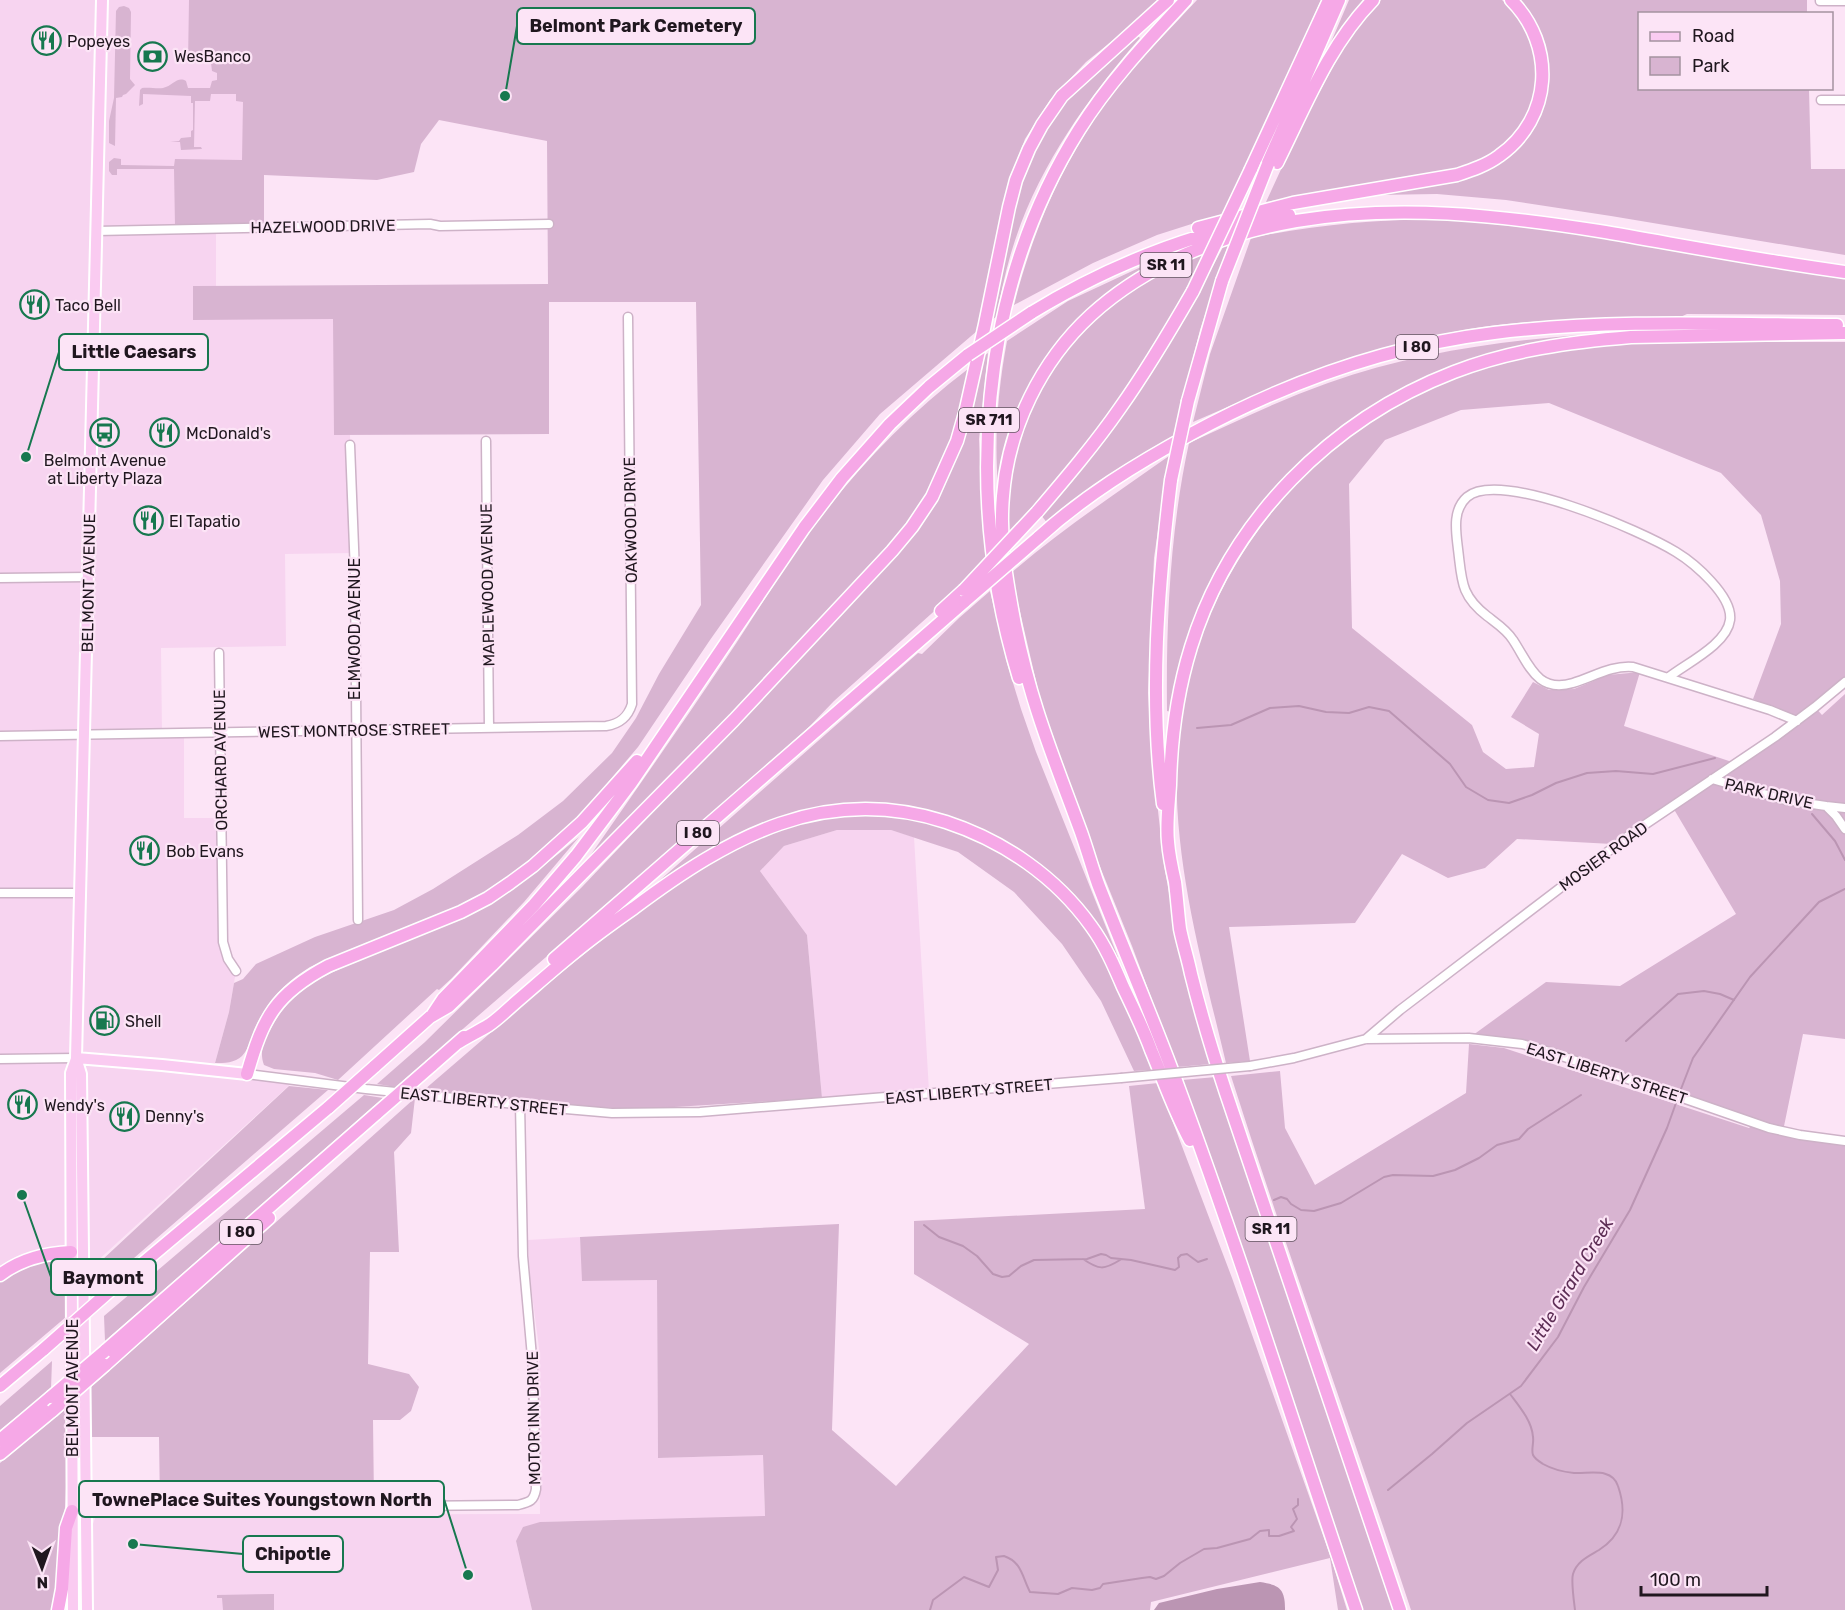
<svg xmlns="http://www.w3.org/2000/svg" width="1845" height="1610" viewBox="0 0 1845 1610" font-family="Rubik,sans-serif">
<rect width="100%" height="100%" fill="#fce4f6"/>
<path fill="#f7d4f0" d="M0 0H189V60H223L264 101V227L216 228V286L193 287 334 319V435H350L354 553 285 554 286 646 161 648 162 732H184V818H221L223 942 236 971 229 1012 213 1070 295 1080 83 1274 82 1252 49 1253 0 1275Z
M837 830H891L914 837 929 1091 822 1098 807 935 760 871 784 846Z
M580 1237 583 1281 657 1280 658 1458 763 1455 765 1517 540 1522 516 1541 532 1610H91V1530L96 1515 540 1514 539 1348 530 1279 528 1240Z"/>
<path fill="#d8b4d1" d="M189 0H1160L1127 29 1086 62 1050 100 1025 139 1009 182 977 331 880 414 823 480 710 640 638 747 588 806 533 860 496 886 448 911 310 967C286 982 268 1000 256 1026 252 1035 249 1049 242 1056 235 1063 224 1063 215 1063L229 1012 234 983 243 979 256 964 315 937 394 910 433 889 518 835 563 801 612 753 636 718 659 674 701 605 696 302H549V434L334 435 333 319 193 320V286L548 284 547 141 439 120 421 144 414 172 377 180 264 175V227L175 226 174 169H117V175H112L109 171V162L114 158 121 159V165L174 166 175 159 242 160 243 102 236 101V94H211L210 101H195L194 147H201L202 149 181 150 180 142H170L179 141 181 138 191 137V131L193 130V103H191V96L143 94V104L139 106 140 90 142 88C149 87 157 89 163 88 173 86 177 76 186 81L188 88H210L212 81 217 80V73L212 71 211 63H188Z
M1197 0H1321L1226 213 1157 235 1093 263 1014 305C1034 226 1067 152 1117 88 1142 57 1170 29 1197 0Z
M1349 0H1367L1331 48 1329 47Z
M1381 0H1502C1511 9 1521 17 1526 28 1545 68 1539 117 1504 146 1490 157 1475 163 1459 169L1266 202 1301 126 1340 54 1354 31 1370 10Z
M1519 0H1807V13L1640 14V88L1809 89 1811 169H1845V255L1611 216 1506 200 1437 194 1375 195C1432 184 1500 184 1533 127 1542 111 1548 94 1548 75 1548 48 1538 20 1519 0Z
M124 6 129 8 131 12 130 79 135 85 126 94 123 95 122 97 116 98 115 146 109 143V121L114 98 116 11 119 7Z
M1136 34 1140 38C1086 100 1036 170 1012 250 1005 272 1001 295 996 317L990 321 1018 189 1042 134 1064 102Z
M1435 219C1573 228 1709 257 1845 279V315L1687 314 1678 318C1613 319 1547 318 1482 327 1381 342 1286 381 1193 422L1210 354 1251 238C1312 225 1373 220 1435 219Z
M1228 245 1200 330 1173 436 1113 472 1048 524 1041 515C1059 494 1078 474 1094 453 1144 389 1186 318 1223 247Z
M1207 252C1176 310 1144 368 1105 421 1075 461 1041 499 1008 537 1008 508 1008 479 1014 451 1021 421 1035 393 1053 368 1060 357 1068 345 1076 335 1109 296 1161 272 1207 252Z
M1158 259 1159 262 1081 317 1005 453 998 486C994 438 998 389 1007 341L1068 301Z
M1579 335V338L1550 342 1373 407 1240 536 1171 712 1167 711C1166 622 1170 530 1189 443 1235 422 1280 400 1328 383 1410 354 1493 342 1579 335Z
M1682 342H1845V677L1797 717 1753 699 1781 624 1780 581 1761 515 1721 473 1549 403 1461 410 1385 440 1349 484 1352 628 1472 725 1483 752 1506 769 1534 767 1539 734 1511 717 1533 682 1549 690 1574 689 1608 675 1640 672 1624 726 1732 762 1612 844 1517 839 1485 868 1448 878 1402 854 1355 923 1229 927 1250 1061 1226 1063C1202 962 1172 859 1177 754 1183 624 1259 499 1364 426 1384 412 1405 398 1427 389 1462 374 1510 358 1547 353 1592 345 1637 343 1682 342Z
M988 353 979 439 982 516 987 559 960 588 834 701 809 727 764 768 396 1087 377 1084 425 1042 582 887 880 573 919 526 981 358Z
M968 369C960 411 950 452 930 490 903 539 860 578 822 618 746 699 669 778 590 856 636 790 682 724 727 657 754 617 779 575 807 536 852 473 906 416 968 369Z
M1169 456 1154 558 1148 693 1152 756 1164 865 1179 948 1211 1064 1177 1067 1132 946 1088 837 1061 762 1039 694 1011 573C1061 530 1115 494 1169 456Z
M990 591 1007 663 1021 709 1036 752 1118 957 1116 958 1055 878 912 809 770 822 737 835 711 850 660 884 659 881 918 653 922 654 959 618Z
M1845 694V1039L1803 1034 1783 1131 1845 1141V1610H1411C1352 1431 1288 1255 1231 1076L1280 1071 1285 1128 1315 1185 1466 1093 1469 1044 1504 1048 1749 1128 1754 1123 1550 1052 1469 1038 1546 982 1620 986 1736 914 1672 806 1815 707 1822 715Z
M858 815C876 816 895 816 913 819 999 832 1078 899 1115 977 1129 1007 1140 1039 1152 1070L1134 1071 1101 1001 1062 944 1014 892 958 852 891 830H837L784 846 760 871 807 935 822 1098 642 1109 587 1107 424 1090C505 1021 584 949 671 889 706 865 741 840 782 827 807 819 833 817 858 815Z
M579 837 524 902 452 978 439 990 437 989 338 1080 315 1073 274 1069 264 1065C259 1052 264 1041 270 1030 277 1017 286 1004 298 994 315 979 337 970 358 961 398 943 440 930 479 909 516 890 547 863 579 837Z
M1216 1077 1394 1610H1363L1182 1080Z
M1158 1083 1232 1278 1331 1558 1347 1610H1338L1330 1558 1151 1602 1150 1610H532L516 1541 523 1527 540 1522 765 1516 763 1455 658 1458 657 1280 582 1281 580 1237 839 1224 832 1430 896 1486 1029 1344 914 1274V1221L1145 1209 1129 1086Z
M289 1086 328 1090 104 1284 101 1261Z
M364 1095 383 1098 105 1341 104 1316Z
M415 1098 411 1133 394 1152 399 1252H370L368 1364 409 1374 419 1387 411 1411 400 1420H373L374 1502 160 1504 159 1437H90V1388Z
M54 1259H60L66 1263V1317L0 1373V1282C14 1269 35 1263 54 1259Z
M52 1361 51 1389 0 1430V1406Z
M67 1408C68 1476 65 1544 53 1610H0V1463Z
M274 1594V1610H223L222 1598H217V1595Z"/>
<path fill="#bb95b3" d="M1260 1582C1280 1585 1285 1589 1285 1610H1154L1159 1603 1217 1589Z"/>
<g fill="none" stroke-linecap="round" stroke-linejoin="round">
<path stroke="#bb95b3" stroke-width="2" d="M1197 728 1231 725 1270 708 1299 706 1326 712 1349 713 1369 707 1389 711 1450 764 1466 787 1488 800 1509 803 1532 795 1556 783 1587 773 1616 771 1653 774 1715 758
M1812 814 1835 841 1845 860
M1626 1041 1678 994 1704 991 1720 994 1734 1000
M1681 1089 1693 1058 1750 977 1819 902 1845 889
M1274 1200 1281 1197 1287 1199 1291 1204 1301 1210 1314 1211 1341 1203 1384 1177 1393 1175 1433 1176 1455 1170 1479 1158 1497 1145 1519 1139 1528 1129 1581 1095
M924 1225 939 1237 963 1246 977 1256 993 1274 1002 1277 1009 1276 1021 1266 1034 1260 1087 1259 1101 1254 1106 1255 1111 1258 1131 1260 1175 1270 1179 1267 1178 1258 1181 1255 1187 1254 1198 1262 1207 1259
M1083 1259C1099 1270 1104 1270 1120 1260
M1510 1394C1519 1406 1532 1421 1533 1437 1534 1443 1531 1450 1533 1455 1535 1459 1540 1462 1543 1464 1552 1469 1564 1472 1574 1473 1589 1474 1612 1467 1618 1486 1627 1512 1624 1534 1599 1550 1589 1556 1577 1561 1573 1574 1571 1581 1574 1602 1575 1610
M1388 1490 1432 1454 1467 1423 1521 1386 1558 1337 1584 1287 1630 1210 1667 1128 1676 1103
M930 1610 933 1600 964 1577 989 1587 998 1570 996 1557 1004 1556C1022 1562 1022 1577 1030 1592L1058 1594 1072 1588 1092 1590 1100 1588 1103 1584 1142 1578 1150 1577 1156 1579 1164 1576 1180 1563 1204 1549 1217 1548 1250 1539 1260 1531 1269 1530V1536H1279L1294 1531 1291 1527 1297 1519 1293 1509 1298 1505V1499"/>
<defs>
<path id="minor" d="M1820 1H1845
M1821 100H1845
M96 231 430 224 440 226 549 224
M486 441 489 728
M350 445 355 573 358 920
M0 578 88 577
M219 653 223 942 228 959 236 971
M1669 677C1687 663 1727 644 1730 620 1733 596 1694 563 1676 552 1642 531 1500 469 1467 497 1452 510 1456 532 1458 549 1462 580 1460 595 1487 616 1496 623 1507 630 1513 640 1529 664 1537 694 1573 683 1593 677 1612 665 1633 667L1770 710 1797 721
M0 736 606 726C620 724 628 717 632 704L628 317
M1712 779 1785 800 1826 806 1836 816 1845 829
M1826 806 1845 808
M0 893H80
M1366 1039 1400 1010 1631 834 1775 737 1815 707 1845 682
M0 1059 76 1058
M1250 1066 1294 1058 1366 1039 1469 1038 1522 1044 1550 1052 1769 1128 1800 1135 1845 1141
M247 1074 366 1089 566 1109 612 1113 700 1112 1121 1078
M85 1509 518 1505C530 1502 534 1501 536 1489L533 1368 523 1256 520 1104"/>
<path id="major" d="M76 1058 162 1065 247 1074
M73 1610 71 1073 76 1059
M87 1610 81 1074 76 1058 102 0"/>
<path id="highway" d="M1268 163 1339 0
M1277 163C1305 107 1329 45 1373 0
M1251 169 1329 0
M1198 228 1293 203 1457 175C1472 170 1487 165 1499 156 1553 118 1556 45 1511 0
M1031 313C1111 264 1196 231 1289 215
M1188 401 1222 281
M1037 512C1066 478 1095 444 1120 408 1147 370 1170 331 1193 291
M1038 538C1084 496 1136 464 1191 434 1285 383 1387 346 1494 333 1607 319 1723 324 1837 325
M941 611 964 590
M1019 678C964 498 978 291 1079 130 1109 82 1148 41 1186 0
M1163 804C1149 697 1158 587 1171 480
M554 959 965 601
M433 1014 443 999 534 905 576 856 631 783 804 528 842 478 890 424 929 387 968 355
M459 1042C469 1036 479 1031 489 1025 498 1019 507 1010 515 1003 535 986 555 968 575 952 594 936 614 922 634 908 729 837 824 783 946 822 1004 841 1056 877 1091 926 1105 945 1114 966 1123 987 1133 1008 1143 1028 1151 1050 1164 1081 1174 1111 1190 1140
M431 1066 464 1037
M374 1067 430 1017 449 1006 492 965 734 720 892 551 912 527 932 497 957 441 965 413 985 324 1009 207 1016 180 1029 149 1042 125 1062 96 1168 0
M247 1074C263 1018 275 994 328 966L461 912 488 898 510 883 533 866 582 822 637 761
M0 1275C21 1259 46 1253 71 1252
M112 1289 329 1107
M105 1351 377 1113
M105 1365 269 1218
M0 1386 44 1349
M0 1440 51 1397
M0 1454 52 1411
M58 1610 62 1589 66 1528 72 1511
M1356 1610C1297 1435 1242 1259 1178 1086 1153 1018 1124 951 1098 884 1092 867 1087 849 1081 832 1066 791 1050 751 1037 710 1028 682 1021 654 1015 625 1007 583 999 540 1003 496 1008 428 1041 361 1091 315 1147 264 1223 234 1296 221 1397 204 1498 215 1599 231 1681 245 1763 261 1845 272
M1400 1610 1226 1093C1213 1054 1201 1014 1191 974 1188 959 1183 944 1180 929 1178 913 1177 898 1175 882 1172 869 1169 855 1168 842 1166 823 1169 803 1170 785 1171 738 1177 692 1191 647 1230 520 1332 419 1454 372 1510 350 1571 342 1631 337L1845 333"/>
</defs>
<use href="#minor" stroke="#cdb2c7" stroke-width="11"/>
<use href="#major" stroke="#fff" stroke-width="14"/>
<use href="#highway" stroke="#fff" stroke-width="15"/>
<use href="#minor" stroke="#fff" stroke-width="8"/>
<use href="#major" stroke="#facbf1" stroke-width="10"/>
<use href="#highway" stroke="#f6a8e7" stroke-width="12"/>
<defs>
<path id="minor-bridge" d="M1121 1078 1250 1066"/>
<path id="highway-bridge" d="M1222 281 1268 164
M1193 291 1251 169
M968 355 1031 313
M1171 480 1188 401
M964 590 1037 512
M965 601 1038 538
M329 1107 374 1067
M377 1113 431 1066
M44 1349 112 1289
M51 1397 105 1351
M52 1411 105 1365"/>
</defs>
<use href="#minor-bridge" stroke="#cdb2c7" stroke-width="11" stroke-linecap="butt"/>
<use href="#highway-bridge" stroke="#fff" stroke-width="15" stroke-linecap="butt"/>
<use href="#minor-bridge" stroke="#fff" stroke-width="8"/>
<use href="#highway-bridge" stroke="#f6a8e7" stroke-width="12"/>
</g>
<defs>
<symbol id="restaurant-ring" viewBox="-11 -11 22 22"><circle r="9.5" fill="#fce4f6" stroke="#17784f" stroke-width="1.5"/><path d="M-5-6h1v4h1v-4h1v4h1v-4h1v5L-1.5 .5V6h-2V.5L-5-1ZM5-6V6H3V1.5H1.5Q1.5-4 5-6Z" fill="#17784f"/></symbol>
<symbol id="bank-ring" viewBox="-11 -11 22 22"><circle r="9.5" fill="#fce4f6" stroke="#17784f" stroke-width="1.5"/><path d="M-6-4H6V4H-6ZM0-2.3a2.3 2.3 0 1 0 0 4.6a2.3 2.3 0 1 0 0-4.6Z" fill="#17784f"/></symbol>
<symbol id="bus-ring" viewBox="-11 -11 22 22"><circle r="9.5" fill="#fce4f6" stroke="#17784f" stroke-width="1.5"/><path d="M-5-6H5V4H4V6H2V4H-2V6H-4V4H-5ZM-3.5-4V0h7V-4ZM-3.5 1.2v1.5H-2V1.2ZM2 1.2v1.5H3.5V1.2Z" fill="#17784f"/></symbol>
<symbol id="fuel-ring" viewBox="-11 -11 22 22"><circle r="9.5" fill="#fce4f6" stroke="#17784f" stroke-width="1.5"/><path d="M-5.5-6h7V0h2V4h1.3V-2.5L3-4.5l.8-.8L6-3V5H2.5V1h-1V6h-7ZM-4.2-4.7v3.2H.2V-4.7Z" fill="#17784f"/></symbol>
</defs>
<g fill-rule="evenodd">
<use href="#restaurant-ring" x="30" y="24" width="33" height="33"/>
<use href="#bank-ring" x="136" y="40" width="33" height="33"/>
<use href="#restaurant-ring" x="18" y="288" width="33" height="33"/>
<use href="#bus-ring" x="88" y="416" width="33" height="33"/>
<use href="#restaurant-ring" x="148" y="416" width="33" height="33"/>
<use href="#restaurant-ring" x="132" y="504" width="33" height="33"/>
<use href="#restaurant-ring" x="128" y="834" width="33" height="33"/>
<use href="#fuel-ring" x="88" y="1004" width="33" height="33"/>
<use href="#restaurant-ring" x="6" y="1088" width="33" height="33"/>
<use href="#restaurant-ring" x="108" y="1100" width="33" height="33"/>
</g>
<g text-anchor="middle" stroke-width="4.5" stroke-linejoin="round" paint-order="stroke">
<g fill="#fce4f6" stroke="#625460" stroke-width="1.5">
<rect x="1140.5" y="253" width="51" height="24" rx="4.5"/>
<rect x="1396" y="335" width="42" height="24" rx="4.5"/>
<rect x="959" y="408" width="60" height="24" rx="4.5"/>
<rect x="677" y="821" width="42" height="24" rx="4.5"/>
<rect x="1245.5" y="1217" width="51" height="24" rx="4.5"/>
<rect x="220" y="1220" width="42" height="24" rx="4.5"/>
</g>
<g font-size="15" font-weight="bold" fill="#20171f">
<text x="1166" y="270">SR 11</text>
<text x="1417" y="352">I 80</text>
<text x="989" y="425">SR 711</text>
<text x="698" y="838">I 80</text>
<text x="1271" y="1234">SR 11</text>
<text x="241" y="1237">I 80</text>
</g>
<g font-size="16" fill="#20171f" stroke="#fce4f6" text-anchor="start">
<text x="67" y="47">Popeyes</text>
<text x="174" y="62">WesBanco</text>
<text x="55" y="311">Taco Bell</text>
<text x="186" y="439">McDonald's</text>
<text x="105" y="466" text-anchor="middle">Belmont Avenue<tspan x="105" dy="18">at Liberty Plaza</tspan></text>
<text x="169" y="527">El Tapatio</text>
<text x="166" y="857">Bob Evans</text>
<text x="125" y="1027">Shell</text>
<text x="44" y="1111">Wendy's</text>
<text x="145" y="1122">Denny's</text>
</g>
<g font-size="16" fill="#20171f" stroke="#fce4f6">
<text transform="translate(323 226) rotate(-1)" y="6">HAZELWOOD DRIVE</text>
<text transform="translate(630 520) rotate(-91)" y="6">OAKWOOD DRIVE</text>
<text transform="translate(88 583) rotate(-89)" y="6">BELMONT AVENUE</text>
<text transform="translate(487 585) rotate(-91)" y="6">MAPLEWOOD AVENUE</text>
<text transform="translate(354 629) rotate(-90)" y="6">ELMWOOD AVENUE</text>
<text transform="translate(354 730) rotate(-1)" y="6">WEST MONTROSE STREET</text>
<text transform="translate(220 760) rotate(-91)" y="6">ORCHARD AVENUE</text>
<text transform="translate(1769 793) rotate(13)" y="6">PARK DRIVE</text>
<text transform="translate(1603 856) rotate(-36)" y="6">MOSIER ROAD</text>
<text transform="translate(1607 1073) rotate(18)" y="6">EAST LIBERTY STREET</text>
<text transform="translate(969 1091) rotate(-5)" y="6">EAST LIBERTY STREET</text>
<text transform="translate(484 1101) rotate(6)" y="6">EAST LIBERTY STREET</text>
<text transform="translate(72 1388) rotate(-90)" y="6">BELMONT AVENUE</text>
<text transform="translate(533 1418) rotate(-91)" y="6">MOTOR INN DRIVE</text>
</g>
<g font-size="18" font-style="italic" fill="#5d2d55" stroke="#fce4f6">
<text transform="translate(1570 1284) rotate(-59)" y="6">Little Girard Creek</text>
</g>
</g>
<path fill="none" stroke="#17784f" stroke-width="2" d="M505 96L517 26M26 457L59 352M22 1195L51 1277M468 1575L444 1499M133 1544L243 1554"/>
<g fill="#17784f" stroke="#fce4f6" stroke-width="2">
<circle cx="505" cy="96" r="6"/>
<circle cx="26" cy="457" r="6"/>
<circle cx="22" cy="1195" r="6"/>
<circle cx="468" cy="1575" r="6"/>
<circle cx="133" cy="1544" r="6"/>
</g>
<g fill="#fce4f6" stroke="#17784f" stroke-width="2">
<rect x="517" y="8" width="238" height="36" rx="6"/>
<rect x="59" y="334" width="149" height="36" rx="6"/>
<rect x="51" y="1259" width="105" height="36" rx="6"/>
<rect x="79" y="1481" width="365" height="36" rx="6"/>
<rect x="243" y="1536" width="100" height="36" rx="6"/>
</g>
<g font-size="18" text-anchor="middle" font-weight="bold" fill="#20171f">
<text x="636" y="32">Belmont Park Cemetery</text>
<text x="134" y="358">Little Caesars</text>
<text x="103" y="1284">Baymont</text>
<text x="262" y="1506">TownePlace Suites Youngstown North</text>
<text x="293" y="1560">Chipotle</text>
</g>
<rect x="1638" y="12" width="195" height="78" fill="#fce4f6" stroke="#a492a0" stroke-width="1.5"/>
<rect x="1650" y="32" width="30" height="9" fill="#facbf1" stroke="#a492a0" stroke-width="1.5"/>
<text x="1692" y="42" font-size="18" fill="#20171f">Road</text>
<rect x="1650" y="57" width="30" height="18" fill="#d8b4d1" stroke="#a492a0" stroke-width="1.5"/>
<text x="1692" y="72" font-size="18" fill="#20171f">Park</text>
<g transform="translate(42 1568) rotate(179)" stroke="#fce4f6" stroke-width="4.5" paint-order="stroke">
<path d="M0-4.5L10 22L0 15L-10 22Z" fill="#20171f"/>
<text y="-9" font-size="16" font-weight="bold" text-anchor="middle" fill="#20171f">N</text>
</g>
<path d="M1641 1586v9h126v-9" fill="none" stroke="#20171f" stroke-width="3"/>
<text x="1650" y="1586" font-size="18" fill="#20171f" stroke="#fce4f6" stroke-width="4.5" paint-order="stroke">100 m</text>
</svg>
